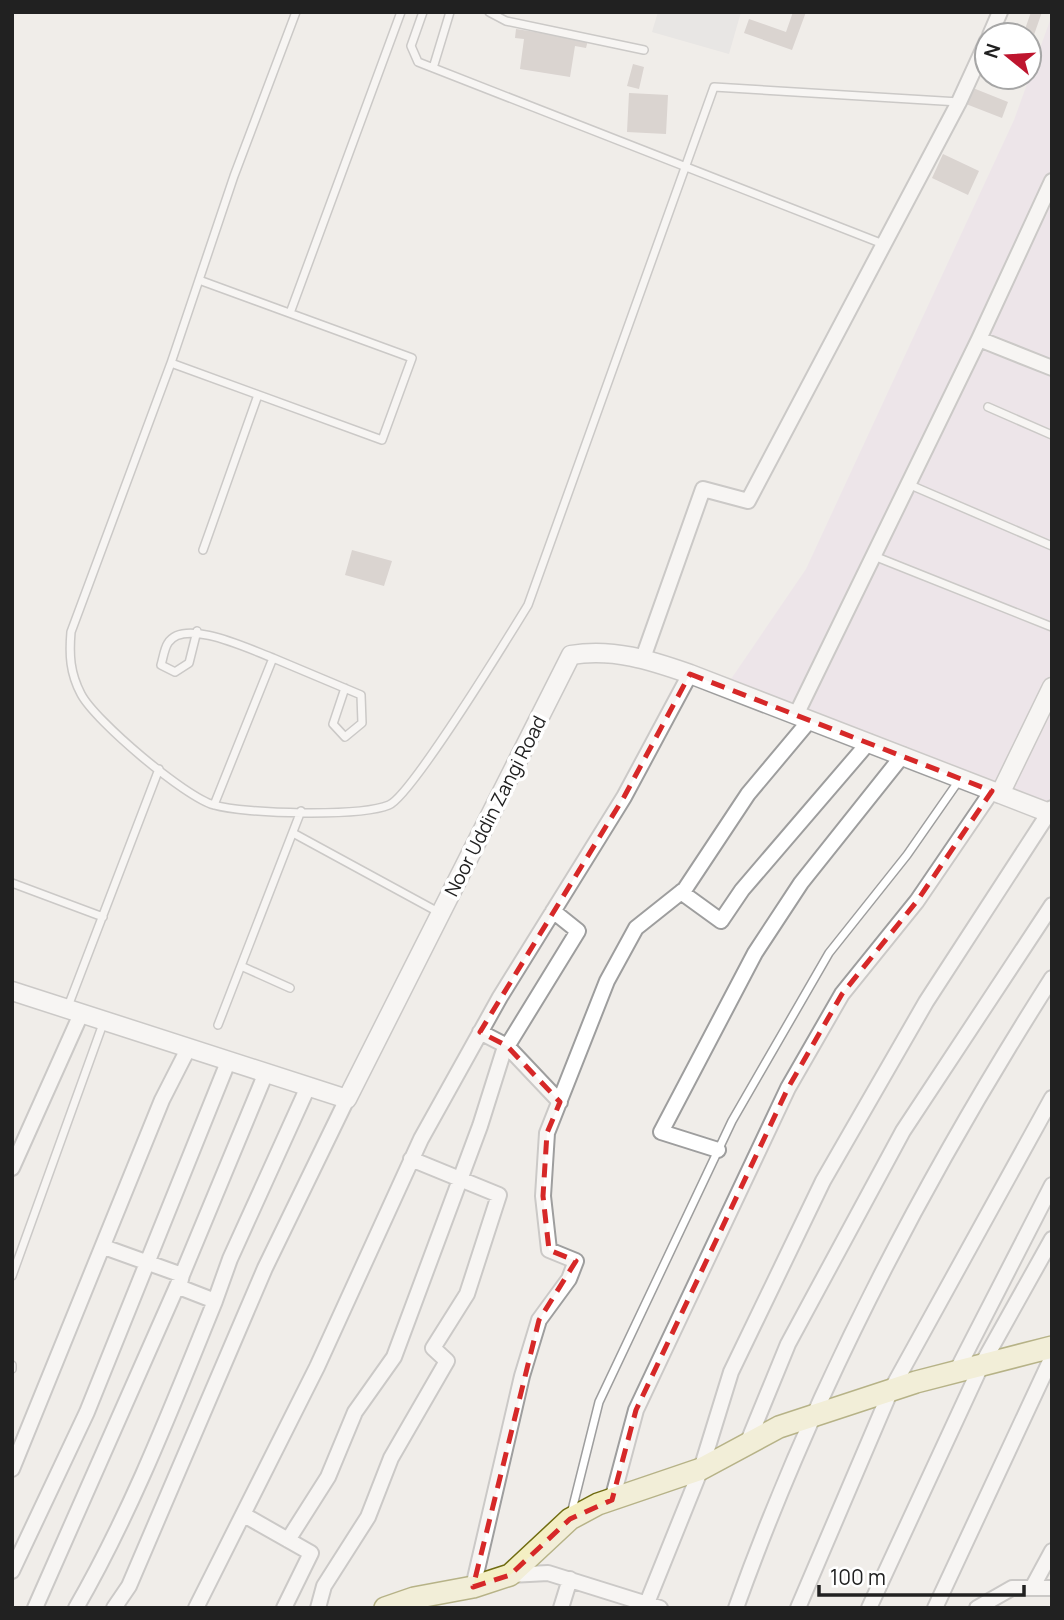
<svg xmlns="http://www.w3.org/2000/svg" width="1064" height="1620" viewBox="0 0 1064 1620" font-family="Manrope,sans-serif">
<rect width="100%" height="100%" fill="#f0ede9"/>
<path fill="#e9dce8" d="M1052 15V809L729 682 806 569 1014 120Z"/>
<path fill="#ddd" d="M658 12H741L729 54 652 32Z"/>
<path fill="#beb5b2" d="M793 12H806L792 50 744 33 749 19 786 32Z
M1031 12H1042L1029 49V35H1023Z
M516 29 588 40 586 48 575 46 570 77 520 69 524 39 515 38Z
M633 64 644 67 639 89 627 86Z
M973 88 1008 102 1002 118 966 104Z
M629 93 668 95 666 134 627 132Z
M943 154 979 171 968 195 932 178Z
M352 550 392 561 384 586 345 575Z"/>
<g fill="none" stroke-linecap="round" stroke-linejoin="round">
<defs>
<path id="service" d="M296 12 234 176 171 363 71 632C69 655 70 673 81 694 95 721 185 797 214 805 245 814 360 817 389 805 411 796 509 636 528 605L714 87 959 102
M423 12 411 46 418 62 883 244
M489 12 506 21 644 50
M433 68 450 12
M290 313 401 12
M171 363 382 440 412 358 199 280
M988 407 1052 435
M908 484 1052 546
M203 550 258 395
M874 556 1052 627
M197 631 189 663 175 672 161 665C163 659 164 649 168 643 184 617 251 650 273 658L214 805
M273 658 361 695 362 723 345 737 333 724 345 688
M293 833 440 913
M12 883 103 917
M241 966 290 988
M67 1009 159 769
M218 1025 301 811
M12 1276 104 1021
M12 1365V1369
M571 1514 599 1402 732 1121 829 953 907 855 960 779"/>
<path id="minor" d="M990 35 1000 12
M979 339 1052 368
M643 658 703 489 748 501 959 102 987 41
M796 715 979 339 1052 181
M681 892 721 921 742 890 869 742
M480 1032 507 1046 560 1102
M718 1150 661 1132 755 953 801 883 903 755
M12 1168 81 1014
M104 1247 182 1275 179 1287 215 1301 230 1259 307 1089
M956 1372 1052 1185
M747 1444 788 1344 903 1131 1052 905
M12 1469 162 1100 188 1049
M612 1500 636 1410 788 1088 842 994 917 901 992 791
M244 1515 311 1553 284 1608
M288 1540 328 1477 355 1412 394 1357 480 1126 503 1053 578 931 553 911
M12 1571 87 1412 228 1062
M510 1575 548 1573 660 1608
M473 1587 522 1376 539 1320 569 1279 576 1261 549 1250 543 1196 547 1133 607 981 636 928 685 889 748 794 810 720
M1032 1588 1052 1551
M35 1608 182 1275 265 1075
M76 1608C132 1511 173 1404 215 1301
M114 1608 129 1586 265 1268 347 1099
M196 1608 317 1367 421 1139 500 997 624 797 690 674
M318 1608 324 1586 368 1517 391 1458 447 1361 433 1348 467 1294 499 1195 411 1159
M561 1608 570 1579
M645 1608 701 1469 731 1372 823 1181 926 1002 1052 808
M736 1608C816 1385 925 1177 1052 978
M798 1608 891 1390 1052 1098
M869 1608 981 1366 1052 1239
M935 1608 1052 1357
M977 1608 1012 1588H1052"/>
<path id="tertiary" d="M1000 794 1052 687
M12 991 347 1099 571 655C613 648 650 660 690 674L1052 814"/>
<path id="secondary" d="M385 1608 414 1598 473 1587 510 1575 570 1519 598 1504 701 1469 779 1427 916 1382 1052 1347"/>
</defs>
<use href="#service" stroke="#9e9e9e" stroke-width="10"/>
<use href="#minor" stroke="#9e9e9e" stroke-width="18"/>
<use href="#tertiary" stroke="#9e9e9e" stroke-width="21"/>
<use href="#secondary" stroke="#706c11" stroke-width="24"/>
<use href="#service" stroke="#fff" stroke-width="7"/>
<use href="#minor" stroke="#fff" stroke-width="14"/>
<use href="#tertiary" stroke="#fff" stroke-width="18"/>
<use href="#secondary" stroke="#f4efc3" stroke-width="21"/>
</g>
<path d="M0 0H1064V1620H0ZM690 674 992 791 917 901 842 994 788 1088 636 1410 612 1500 570 1519 510 1575 473 1587 539 1320 576 1261 549 1250 543 1196 547 1133 560 1102 507 1046 480 1032 624 797Z" fill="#f0ede9" fill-opacity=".55" fill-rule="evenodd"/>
<path fill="none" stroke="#d62828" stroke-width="5" stroke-dasharray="14 9" stroke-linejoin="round" d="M690 674 992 791 917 901 842 994 788 1088 636 1410 612 1500 570 1519 510 1575 473 1587 539 1320 576 1261 549 1250 543 1196 547 1133 560 1102 507 1046 480 1032 624 797Z"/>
<g text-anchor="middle" stroke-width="7" stroke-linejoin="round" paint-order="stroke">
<g font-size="19" fill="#212121" stroke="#fff">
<text transform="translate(495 806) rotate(-63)" y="7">Noor Uddin Zangi Road</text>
</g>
</g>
<rect width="1064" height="1620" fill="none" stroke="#212121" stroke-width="28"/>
<g transform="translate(1008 56) rotate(288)"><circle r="33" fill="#ffffff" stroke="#a6a6a6" stroke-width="2"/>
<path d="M0-5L12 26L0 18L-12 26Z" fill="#be152e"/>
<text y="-10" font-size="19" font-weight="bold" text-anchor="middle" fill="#212121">N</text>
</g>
<path d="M819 1585v10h205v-10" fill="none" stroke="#212121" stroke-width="3.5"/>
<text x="830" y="1585" font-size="21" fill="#212121" stroke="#ffffff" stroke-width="5" paint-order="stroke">100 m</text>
</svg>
